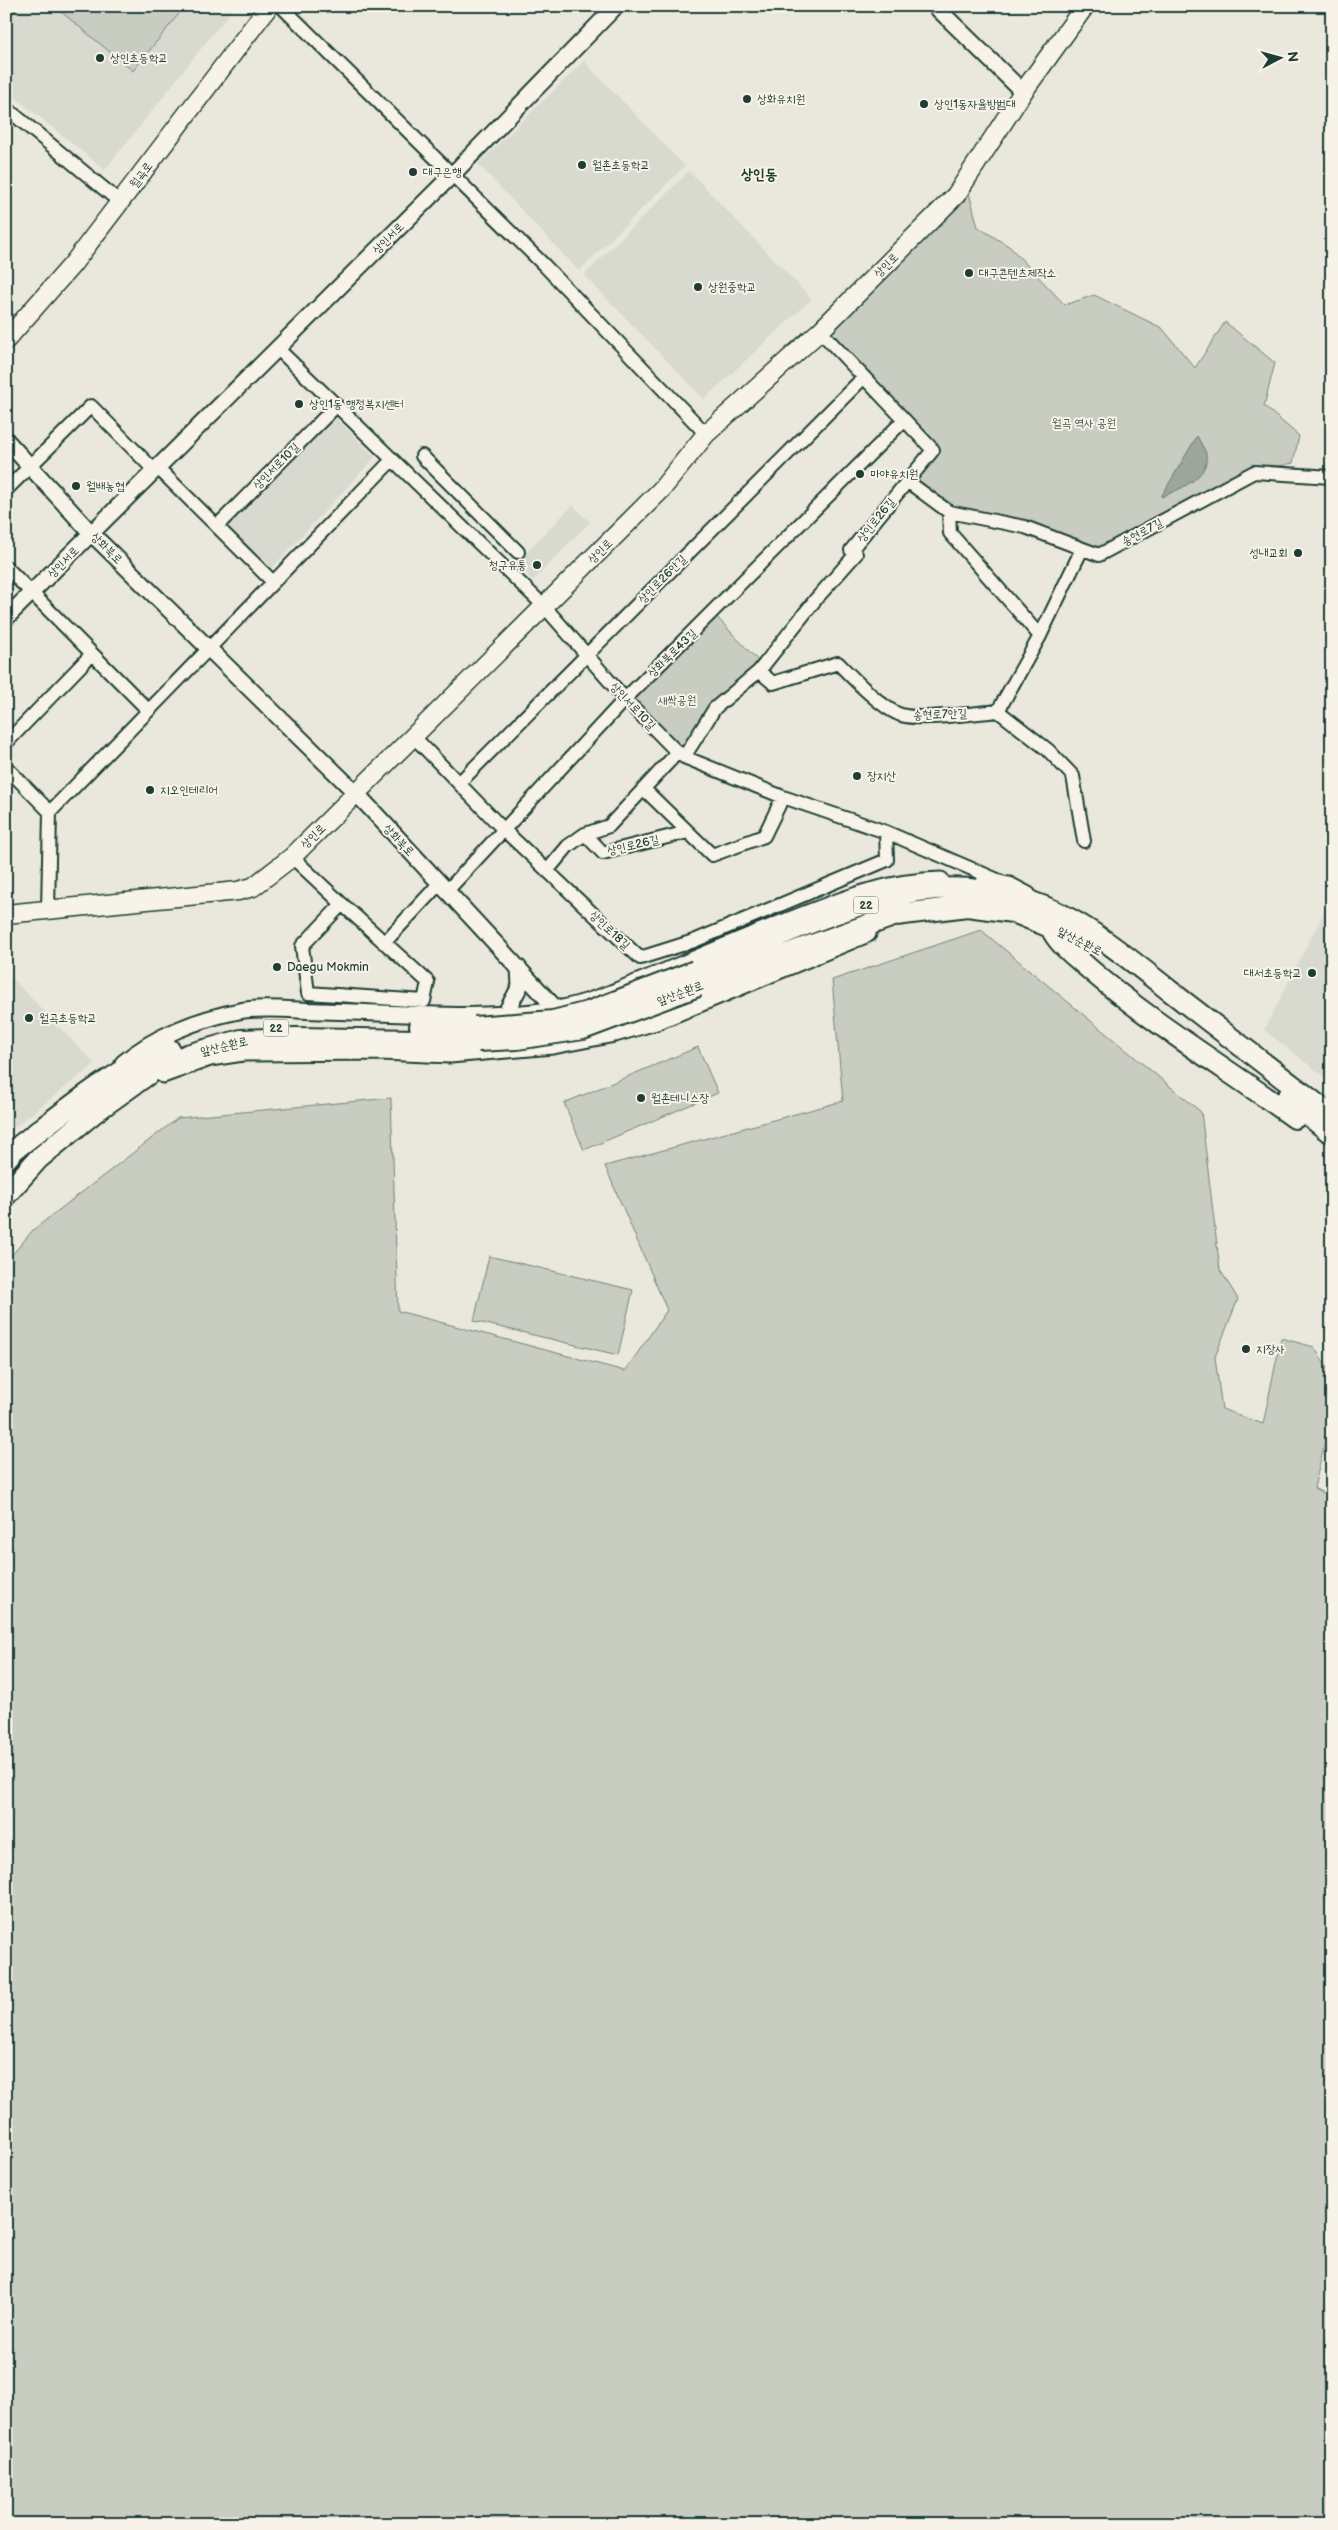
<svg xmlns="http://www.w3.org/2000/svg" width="1338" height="2530" viewBox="0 0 1338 2530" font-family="'Balsamiq Sans','Poor Story',sans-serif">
<rect width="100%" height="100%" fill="#eae8dd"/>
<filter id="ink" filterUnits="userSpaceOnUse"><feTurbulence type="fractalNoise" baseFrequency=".02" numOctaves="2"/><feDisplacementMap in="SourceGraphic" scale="10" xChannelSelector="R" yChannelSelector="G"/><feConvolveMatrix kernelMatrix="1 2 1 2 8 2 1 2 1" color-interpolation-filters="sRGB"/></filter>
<g filter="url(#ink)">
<path fill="#d9dacf" d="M21 6H235L105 170 6 90V25Z
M584 61 685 166 579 271 478 164Z
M689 171 812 299 704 399 584 275Z
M334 416 375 457 272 568 224 525Z
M573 505 590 522 533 581 516 562Z
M1324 912 1332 917V1083L1264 1030Z
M6 972 95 1064 6 1134Z"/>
<path fill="#c8ccc1" stroke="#74847a" d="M54 6H177L182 10 133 71Z
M968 189 978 227 1010 247 1065 305 1094 295 1162 328 1195 368 1225 322 1275 363 1264 406 1299 436 1293 463 1254 472 1099 555 1025 527 949 512 907 481 932 451 820 331Z
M713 613 763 666 715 708 684 757 625 699Z
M981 930 1201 1112 1220 1270 1238 1299 1215 1357 1222 1409 1263 1424 1281 1338 1314 1347 1332 1374V1412L1314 1488 1332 1498V2524H6V1262L33 1230 178 1118 391 1098 398 1311 625 1371 667 1310 605 1166 843 1101 832 980Z
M698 1047 718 1093 584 1150 564 1103Z
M489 1256 633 1290 618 1355 474 1321Z"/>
<path fill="#9ca69c" stroke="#6a7c72" d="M1197 436C1200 442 1205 449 1206 454 1210 478 1178 490 1161 497Z"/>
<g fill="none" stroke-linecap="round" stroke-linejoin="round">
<defs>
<path id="minor" d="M281 6 544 265 706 434
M6 10 9 6
M6 108 120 202
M277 348 544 606 625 699 675 750 684 757 783 797 886 832 1000 881
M422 456 518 552
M157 467 273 582
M907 481 949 512 1025 527 1099 555 1254 472 1332 477
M6 490 91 406 154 470
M949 512 950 533 1040 636
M217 526 336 406
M6 567 148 710
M759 671 773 683 838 663C852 677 882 709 901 715 921 721 975 713 998 711L1048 750 1073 776 1084 841
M998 711 1040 636 1082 549
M414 737 504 830 640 958 694 941 887 860 886 832
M6 743 92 654
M684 757 715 708 759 671 816 599 856 554 851 550 933 450 820 331
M6 767 50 812
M460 782 864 377
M645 790 712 855 764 836 783 797
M585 834 603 853 688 832
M292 857 342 904 302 946 308 993 424 1001 428 982 342 904
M547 871 568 846 585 834 609 826 678 752
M446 892 625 699 904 420
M48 910 50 812 392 460
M384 943 439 884"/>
<path id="tertiary" d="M935 6 1023 92
M6 440 91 533 357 794 560 1013
M6 618 452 175 616 6
M984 882 1009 885 1028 895
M505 1014 520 986 519 968
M123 1063C154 1036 199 1019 239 1011 265 1006 299 1011 325 1011 402 1013 480 1021 557 1009 592 1003 625 987 658 974 704 955 750 935 797 917 846 898 888 881 941 880
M163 1075 210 1058 243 1053 381 1052 450 1055 553 1046 615 1034 656 1022 868 934"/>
<path id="secondary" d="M6 340 72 265 269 6
M6 914 238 891 253 887 292 857 661 490 706 434 820 331 956 195 1023 92 1085 6"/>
<path id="trunk" d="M1051 928C1058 944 1074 955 1087 967 1151 1023 1226 1068 1295 1118
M695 971C767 942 841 904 919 891 960 884 1006 891 1045 907 1088 924 1133 962 1170 991 1224 1033 1278 1074 1332 1116
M698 986 896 915 967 906 1013 912 1077 938
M420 1026 475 1027
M1287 1098 1328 1131
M6 1159 14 1150C63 1113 111 1070 169 1049
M6 1195 38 1159 95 1112 154 1070 187 1055 241 1040 297 1038 478 1041"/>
</defs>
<use href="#minor" stroke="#1f3d34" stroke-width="16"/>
<use href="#tertiary" stroke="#1f3d34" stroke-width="19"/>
<use href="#secondary" stroke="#1f3d34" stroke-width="21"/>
<use href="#trunk" stroke="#1f3d34" stroke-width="24"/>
<use href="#minor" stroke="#f7f3e8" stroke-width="12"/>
<use href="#tertiary" stroke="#f7f3e8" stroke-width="15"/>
<use href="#secondary" stroke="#f7f3e8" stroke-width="18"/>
<use href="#trunk" stroke="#f7f3e8" stroke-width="20"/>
<defs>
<path id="trunk-bridge" d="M475 1027 553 1021 588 1012 695 971
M478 1041 517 1039 583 1029 698 986"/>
</defs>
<use href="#trunk-bridge" stroke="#1f3d34" stroke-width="24" stroke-linecap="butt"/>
<use href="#trunk-bridge" stroke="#f7f3e8" stroke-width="20"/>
</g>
</g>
<g fill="#1f3d34" stroke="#f7f3e8" stroke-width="2">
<circle cx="100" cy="58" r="5"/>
<circle cx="747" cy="99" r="5"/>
<circle cx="924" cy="104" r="5"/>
<circle cx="582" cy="165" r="5"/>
<circle cx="413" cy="172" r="5"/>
<circle cx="969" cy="273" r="5"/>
<circle cx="698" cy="287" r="5"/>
<circle cx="299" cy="404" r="5"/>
<circle cx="860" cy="474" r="5"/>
<circle cx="76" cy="486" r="5"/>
<circle cx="1298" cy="553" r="5"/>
<circle cx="537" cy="565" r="5"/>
<circle cx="857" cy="776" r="5"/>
<circle cx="150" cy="790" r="5"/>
<circle cx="277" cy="967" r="5"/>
<circle cx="1312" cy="973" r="5"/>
<circle cx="29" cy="1018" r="5"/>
<circle cx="641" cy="1098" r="5"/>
<circle cx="1246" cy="1349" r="5"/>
</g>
<g text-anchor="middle" stroke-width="4" stroke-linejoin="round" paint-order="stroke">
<g fill="#f7f3e8" stroke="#60746a" stroke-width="1">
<rect x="853.5" y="896.5" width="25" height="17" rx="4"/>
<rect x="263.5" y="1019.5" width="25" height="17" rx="4"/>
</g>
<g font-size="11" font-weight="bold" fill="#1f3d34">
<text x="866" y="909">22</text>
<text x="276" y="1032">22</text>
</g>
<g font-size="12" fill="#1f3d34" stroke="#f7f3e8" text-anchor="start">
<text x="110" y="62">상인초등학교</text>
<text x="757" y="103">상화유치원</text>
<text x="934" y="108">상인1동자율방범대</text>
<text x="592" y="169">월촌초등학교</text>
<text x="423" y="176">대구은행</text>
<text x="979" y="277">대구콘텐츠제작소</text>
<text x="708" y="291">상원중학교</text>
<text x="309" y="408">상인1동 행정복지센터</text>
<text x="870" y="478">마야유치원</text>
<text x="86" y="490">월배농협</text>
<text x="1288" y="557" text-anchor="end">성내교회</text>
<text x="527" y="569" text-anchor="end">청구유통</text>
<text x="867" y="780">장지산</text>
<text x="160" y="794">지오인테리어</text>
<text x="287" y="971">Daegu Mokmin</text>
<text x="1302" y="977" text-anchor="end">대서초등학교</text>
<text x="39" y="1022">월곡초등학교</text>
<text x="651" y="1102">월촌테니스장</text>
<text x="1256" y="1353">지장사</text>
</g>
<g font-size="12" fill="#1f3d34" stroke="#f7f3e8">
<text transform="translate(141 175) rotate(-53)" y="4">월곡로</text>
<text transform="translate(388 238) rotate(-45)" y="4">상인서로</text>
<text transform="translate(886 265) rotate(-45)" y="4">상인로</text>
<text transform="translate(276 466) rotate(-45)" y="4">상인서로10길</text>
<text transform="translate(876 520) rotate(-51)" y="4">상인로26길</text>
<text transform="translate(1142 532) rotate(-28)" y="4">송현로7길</text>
<text transform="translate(107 548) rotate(45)" y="4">상화북로</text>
<text transform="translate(600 551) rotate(-45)" y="4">상인로</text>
<text transform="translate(63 562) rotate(-45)" y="4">상인서로</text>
<text transform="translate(662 579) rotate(-45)" y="4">상인로26안길</text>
<text transform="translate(672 653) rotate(-44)" y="4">상화북로43길</text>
<text transform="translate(633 706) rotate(47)" y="4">상인서로10길</text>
<text transform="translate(940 714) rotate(-2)" y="4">송현로7안길</text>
<text transform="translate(313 836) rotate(-44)" y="4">상인로</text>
<text transform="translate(399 840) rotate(47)" y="4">상화북로</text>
<text transform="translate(633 845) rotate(-13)" y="4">상인로26길</text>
<text transform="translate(610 930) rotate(43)" y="4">상인로18길</text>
<text transform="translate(1080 941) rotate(28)" y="4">앞산순환로</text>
<text transform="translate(680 993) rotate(-20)" y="4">앞산순환로</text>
<text transform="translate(224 1046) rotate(-13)" y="4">앞산순환로</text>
</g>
<g font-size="12" fill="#415a50" stroke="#f7f3e8">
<text x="1084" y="427">월곡 역사 공원</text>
<text x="677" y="704">새싹공원</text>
</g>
<g font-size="15" font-weight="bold" fill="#1f3d34" stroke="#f7f3e8">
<text x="759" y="179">상인동</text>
</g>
</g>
<rect width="1338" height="2530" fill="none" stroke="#f7f3e8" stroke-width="25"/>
<rect x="12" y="12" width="1313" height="2505" fill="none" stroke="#1f3d34" stroke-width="2" filter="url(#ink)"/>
<g transform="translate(1280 58) rotate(84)" stroke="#f7f3e8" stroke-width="4" paint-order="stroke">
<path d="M0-4L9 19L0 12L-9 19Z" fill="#1f3d34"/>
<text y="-8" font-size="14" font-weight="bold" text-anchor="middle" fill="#1f3d34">N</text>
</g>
</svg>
